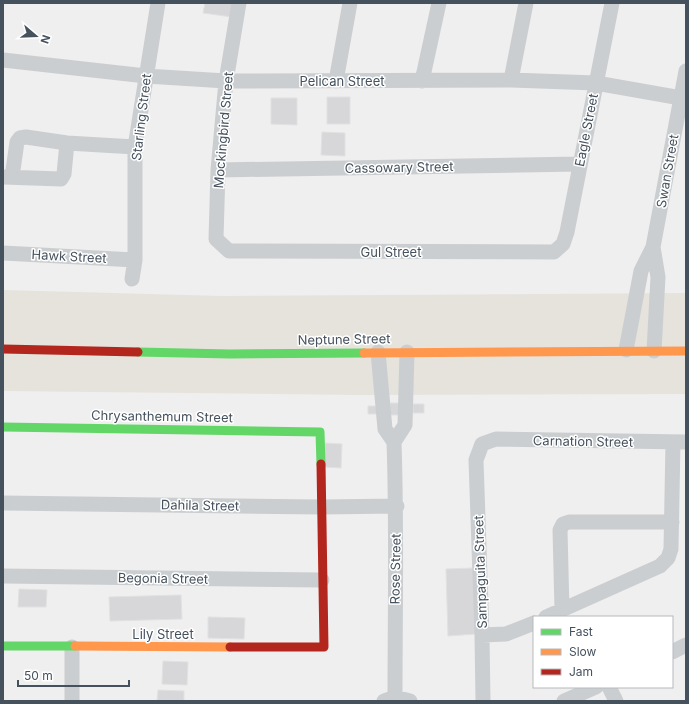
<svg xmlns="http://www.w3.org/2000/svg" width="689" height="704" viewBox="0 0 689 704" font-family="Inter,sans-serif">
<rect width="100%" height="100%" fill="#f0efef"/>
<path fill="#e5e3dc" d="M3 290 222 296 686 293V394L358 395 3 391Z"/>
<path fill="#d7d7d9" stroke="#e1e1e2" d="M205 3H234L232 17 203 13Z
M327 97H350V124H327Z
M271 98H297V125L271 124Z
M322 132 345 133V156L321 155Z
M390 403H402V415H390Z
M413 404H424V413H413Z
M368 406H377L378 414H368Z
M325 443 342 444 341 468 323 467Z
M473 568 476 634 448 636 446 569Z
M19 589 47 590 46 607H18Z
M181 595 182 619 110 621 109 597Z
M208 617 245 618 244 639 208 638Z
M163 661 188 662 187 685 162 684Z
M158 690 184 691V701H157Z"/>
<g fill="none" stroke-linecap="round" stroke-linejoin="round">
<path stroke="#cbced0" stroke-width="15" d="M239 3 226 81 218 170 216 239 229 251 554 252 563 244 567 232 612 3
M3 60 146 76 226 81 511 80 596 83 681 98
M511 80 526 3
M336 81 350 3
M422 81 439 3
M218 170 579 164
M3 177 61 179 64 174 67 143
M12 177 17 142 20 138 26 137 67 143 135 147
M653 247 658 277 654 351
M3 253 135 260
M132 279 135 260V147L158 3
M626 350 641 271 653 247 686 71
M378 352 385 429 394 442 405 425 407 352
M394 442C397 527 395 612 395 697
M3 503 321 507 397 506
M3 576 322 580
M562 610 560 530 563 524 569 522H672
M546 617 660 566 668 558 671 549 673 442
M482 635 506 634 534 623
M672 652 686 645
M609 687 616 701
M72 701V647
M384 701 395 697 410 701
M483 701 482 635 476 460 482 444 496 439 686 442
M564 701 596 687"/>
<path stroke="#63d668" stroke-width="9" d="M138 352 230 354 364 353
M3 427 320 432 321 464
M3 646H75"/>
<path stroke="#ff974d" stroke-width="9" d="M364 353 686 351
M75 646 230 647"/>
<path stroke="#b3261e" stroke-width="9" d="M3 349 138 352
M230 647H324L321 464"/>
</g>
<g text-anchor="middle" stroke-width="3" stroke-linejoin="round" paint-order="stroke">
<g font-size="13" fill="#45515d" stroke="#fff">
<text x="342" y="86">Pelican Street</text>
<text transform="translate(141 117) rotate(-83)" y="5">Starling Street</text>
<text transform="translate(223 130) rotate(-85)" y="5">Mockingbird Street</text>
<text transform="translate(586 130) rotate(-79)" y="5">Eagle Street</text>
<text transform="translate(399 167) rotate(-1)" y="5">Cassowary Street</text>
<text transform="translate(667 171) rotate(-80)" y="5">Swan Street</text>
<text x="391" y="257">Gul Street</text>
<text transform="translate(69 256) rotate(3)" y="5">Hawk Street</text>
<text transform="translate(344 339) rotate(-1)" y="5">Neptune Street</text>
<text transform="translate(162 416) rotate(1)" y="5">Chrysanthemum Street</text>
<text transform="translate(583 441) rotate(1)" y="5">Carnation Street</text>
<text transform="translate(200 505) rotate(1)" y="5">Dahila Street</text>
<text transform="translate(395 569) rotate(-89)" y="5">Rose Street</text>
<text transform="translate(480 572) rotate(-92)" y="5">Sampaguita Street</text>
<text transform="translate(163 578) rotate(1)" y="5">Begonia Street</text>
<text x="163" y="639">Lily Street</text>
</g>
</g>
<rect width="689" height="704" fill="none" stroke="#45515d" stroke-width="8"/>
<rect x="533" y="616" width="140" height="72" fill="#ffffff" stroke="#b5b9be"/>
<rect x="541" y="629" width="20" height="6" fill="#63d668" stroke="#b5b9be"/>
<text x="569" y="636" font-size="12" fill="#45515d">Fast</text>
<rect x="541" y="649" width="20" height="6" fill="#ff974d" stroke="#b5b9be"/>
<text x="569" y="656" font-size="12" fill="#45515d">Slow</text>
<rect x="541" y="669" width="20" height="6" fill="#b3261e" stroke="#b5b9be"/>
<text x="569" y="676" font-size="12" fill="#45515d">Jam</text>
<g transform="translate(36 36) rotate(109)" stroke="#ffffff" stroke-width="3" paint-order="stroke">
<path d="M0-3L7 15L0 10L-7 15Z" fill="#45515d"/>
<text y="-6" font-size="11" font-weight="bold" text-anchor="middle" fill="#45515d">N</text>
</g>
<path d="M18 680v6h111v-6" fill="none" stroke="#45515d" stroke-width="2"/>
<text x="24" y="680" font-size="12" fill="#45515d" stroke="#ffffff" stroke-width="3" paint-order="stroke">50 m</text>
</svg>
